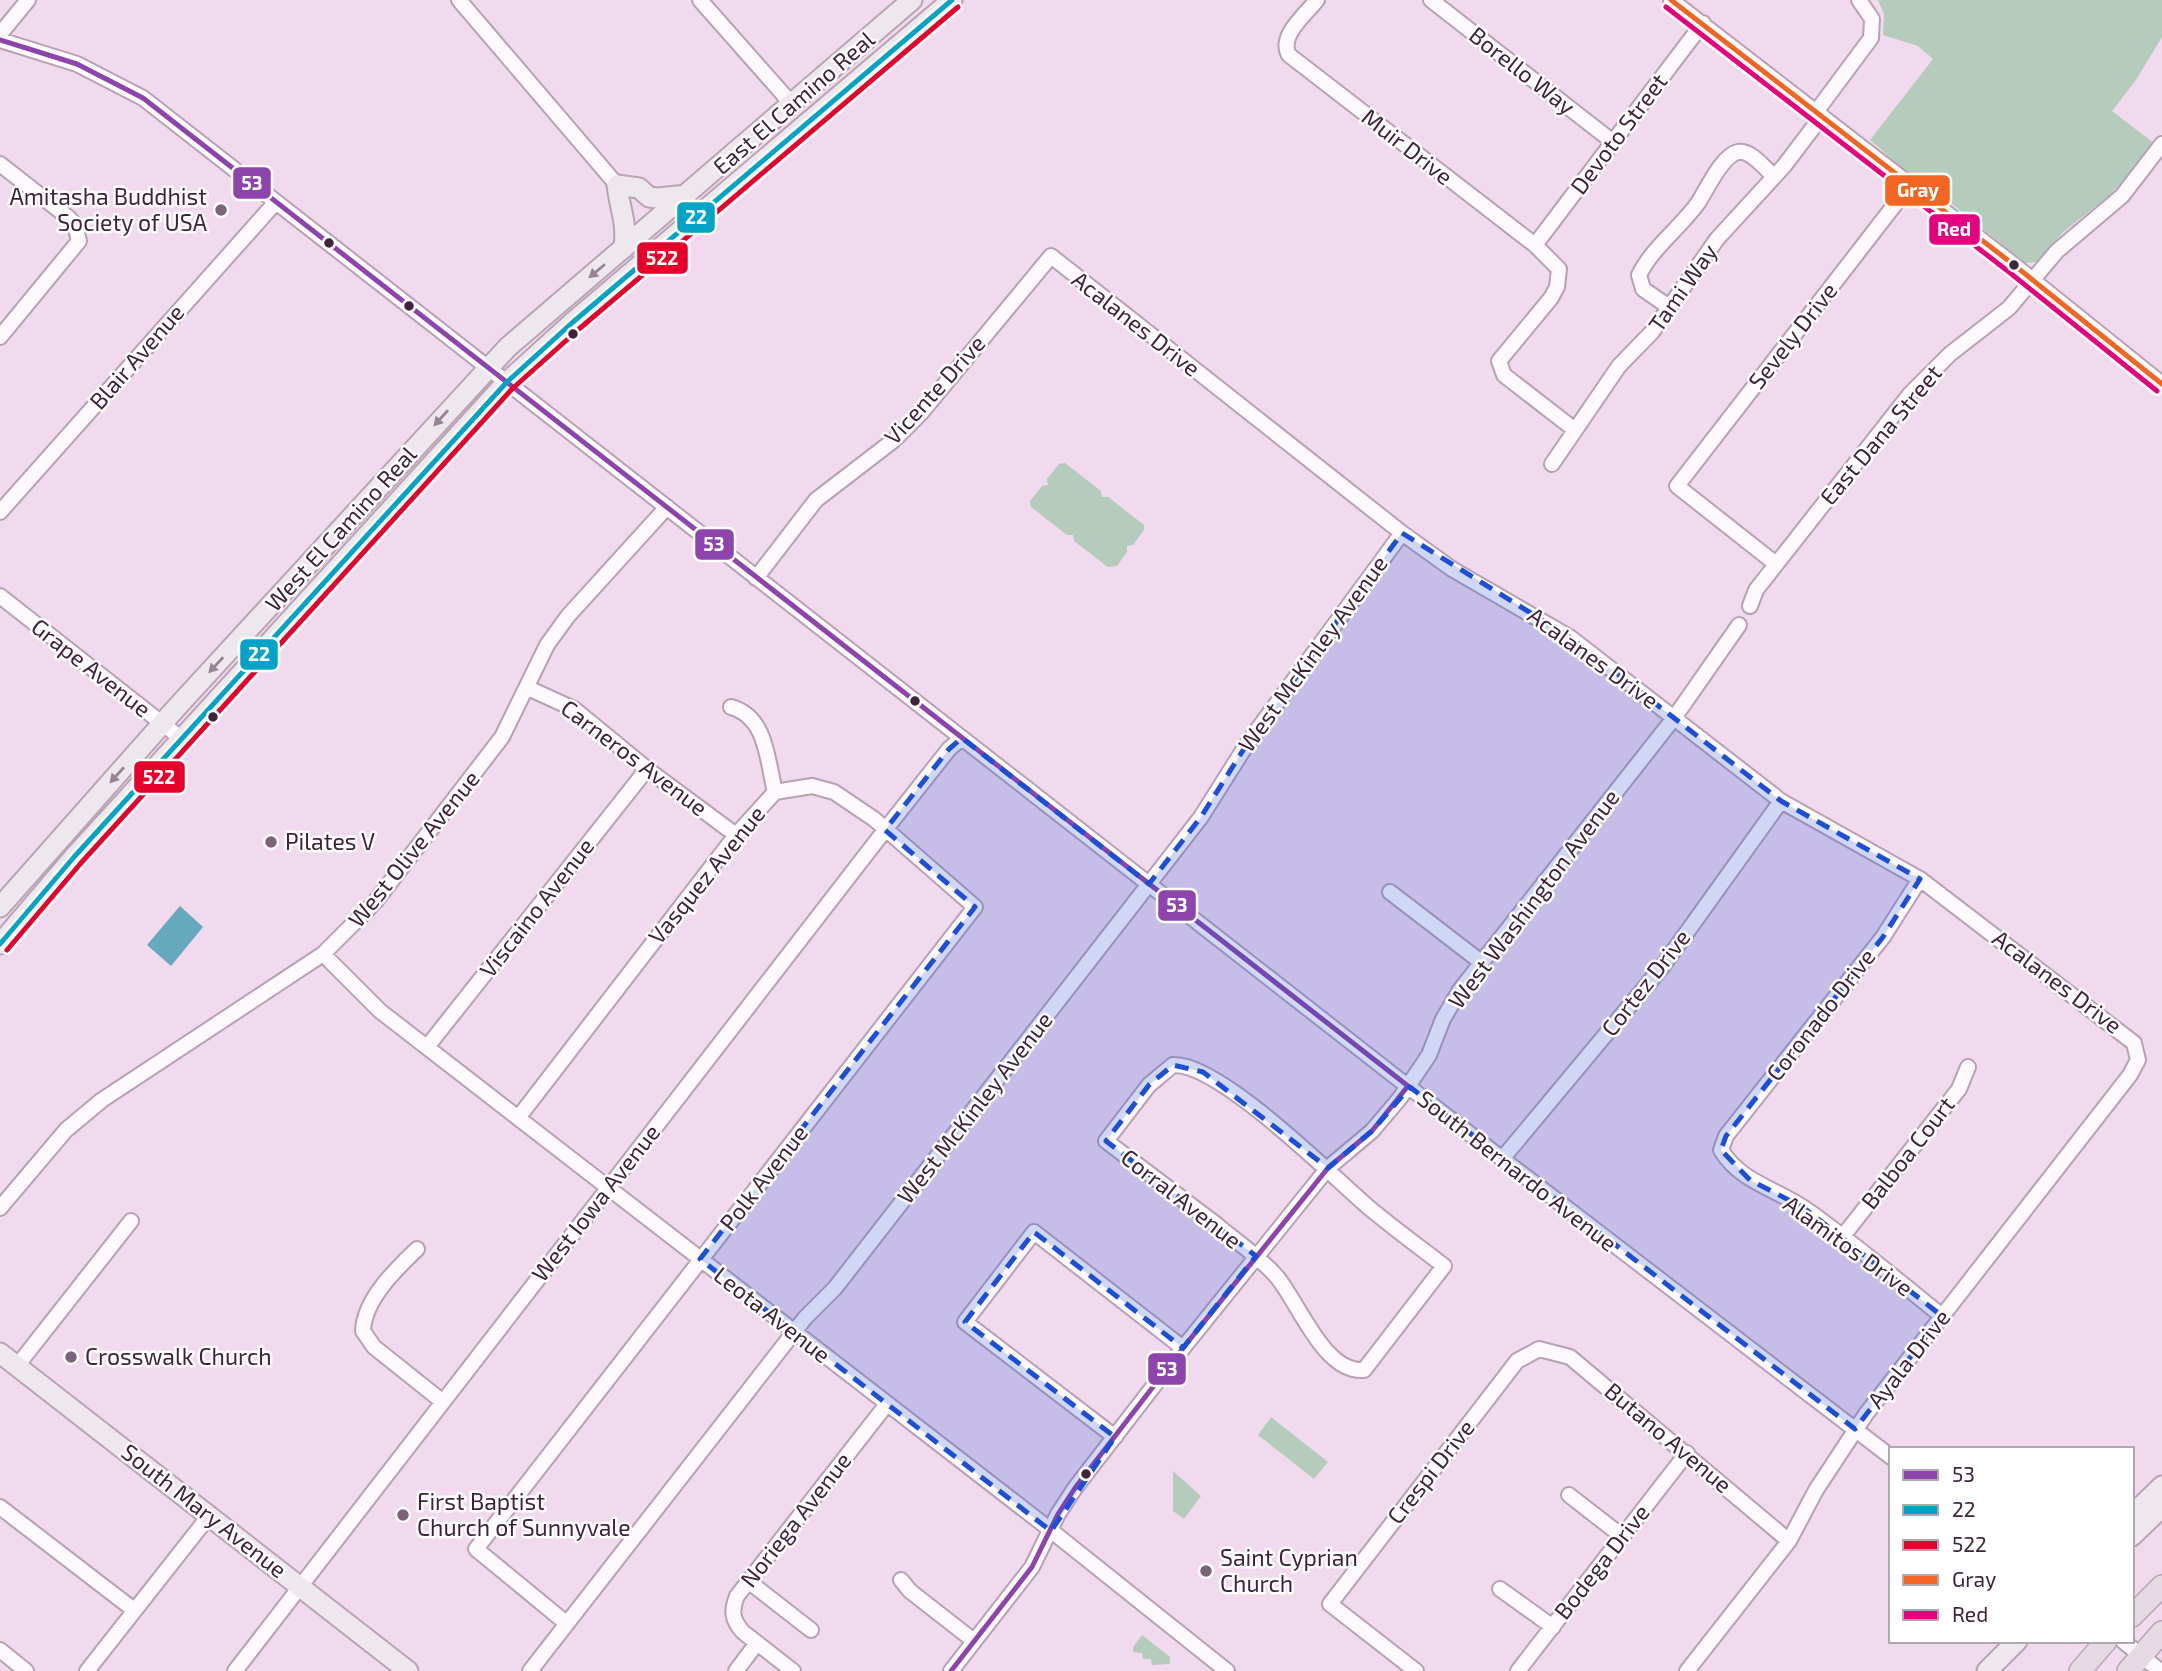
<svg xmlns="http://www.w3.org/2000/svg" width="2162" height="1671" viewBox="0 0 2162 1671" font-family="'Exo 2',sans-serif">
<rect width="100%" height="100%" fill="#f1daed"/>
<path fill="#b5cbbc" d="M1878 0H2162V37L2136 80 2112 111 2155 144 2110 195 2062 233 2038 262 2025 263 1946 199C1916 188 1894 159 1870 140L1933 59 1918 46 1883 35 1884 14Z
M1065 463 1101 491 1102 497H1108L1144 525V530L1133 545 1127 546V552L1117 566 1108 567 1074 541 1073 535H1067L1031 507 1030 501 1042 486 1048 485 1047 479 1059 464Z
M1271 1417 1328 1462 1314 1479 1258 1435Z
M1173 1471 1201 1496 1184 1519 1173 1511Z
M1142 1635 1170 1657V1664L1152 1665 1151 1659H1143L1142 1653 1133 1652V1647Z"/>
<path fill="#66a9bc" d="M180 906 203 927 171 966 147 945Z"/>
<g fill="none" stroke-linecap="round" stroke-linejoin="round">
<defs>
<path id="minor" d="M459 0 617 185
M700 0 790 102
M1317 0C1306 14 1278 36 1289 55L1535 245 1559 269 1557 287 1551 298 1499 361 1504 375 1575 430
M1431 0 1613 142
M1671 0 2014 265 2162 384
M0 34 28 0
M0 40 77 64 143 98 1397 1078 1891 1457
M1816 112 1871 38 1872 19 1859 0
M0 164 69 218 75 225 79 241 0 337
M1535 245 1703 23
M1669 307 1643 289 1639 275C1652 248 1680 228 1698 203 1706 191 1722 155 1738 152 1751 150 1763 167 1773 175
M1552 464 1619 366 1652 332 1717 239 1784 166 1822 116
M0 512 275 203
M1776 564 1677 486 1910 185
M756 578 816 500 894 440 921 413 1051 256 1402 533 1452 569 1571 638 1781 801 1920 879 2134 1043 2138 1060 2130 1075 1866 1414 1816 1490 1789 1541 1687 1671
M0 596 182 739
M1750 606 1756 590 1910 394 1950 354 2009 308 2057 251 2122 196 2162 144
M528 688 574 709 647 769 736 835
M731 707C767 717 767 760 775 792
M1920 879 1883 937 1726 1136 1721 1150C1741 1183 1778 1189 1807 1210 1854 1243 1898 1281 1942 1316
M1390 892 1481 962
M323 954 380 1011 1039 1521 1227 1671
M427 1047 647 769
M1173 1065C1218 1062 1330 1174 1367 1206 1392 1227 1418 1246 1444 1266L1364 1370C1324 1373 1300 1305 1277 1277 1260 1257 1237 1242 1217 1225 1180 1197 1143 1169 1106 1141L1149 1085Z
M518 1118 736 835 775 792 812 786 834 792 874 819 975 907 476 1549 566 1623
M1502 1159 1662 967 1781 801
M0 1208 66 1130 102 1100 323 954 375 902 502 737 547 645 568 616 667 507
M1843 1236 1959 1089 1968 1067
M417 1249C395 1270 364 1300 363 1331L374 1347 443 1402
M17 1366 131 1221
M1115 1437 965 1322 1034 1232 1183 1348
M1569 1495 1623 1537
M0 1507 134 1610
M901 1580 910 1591 974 1641
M748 1581 811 1630
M1500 1589 1553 1627
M2123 1641 2160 1671
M0 1650 26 1671
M87 1671 209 1516
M235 1671 885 830 949 749 962 738
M530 1671 805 1318 835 1288 1201 817 1247 744 1402 533
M736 1671 757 1643
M793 1671 743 1632C732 1620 731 1611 737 1596L887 1404
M951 1671 1032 1567 1058 1514 1075 1488 1183 1348 1328 1168 1372 1131 1400 1098 1429 1055 1443 1019 1460 990 1674 718 1739 625
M1416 1671 1330 1604 1517 1361 1539 1349 1570 1357 1789 1541
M1518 1671 1687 1453"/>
<path id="major" d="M624 248C627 219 620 211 617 185L639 188 649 197 658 198 687 195
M0 907 177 707 508 347 912 0
M0 944 74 857 506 383 573 322 952 0
M0 1353 408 1671
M2132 1515 2162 1486
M2132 1536 2162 1507
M1987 1671 2017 1641"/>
<path id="highway" d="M2132 1616 2162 1586
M2080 1671 2106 1641
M2128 1671 2162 1632"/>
</defs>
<use href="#minor" stroke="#b7a1b4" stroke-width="18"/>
<use href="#major" stroke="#b8a4b5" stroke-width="23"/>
<use href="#highway" stroke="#b8a4b5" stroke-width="24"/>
<use href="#minor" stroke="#fdf9fc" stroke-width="14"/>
<use href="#major" stroke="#eee7ed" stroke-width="19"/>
<use href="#highway" stroke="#e5d9e3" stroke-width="21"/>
<defs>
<path id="bus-1" d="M0 40 77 64 143 98 1408 1086
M951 1671 1032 1567 1058 1514 1075 1488 1183 1348 1328 1168 1372 1131 1408 1086"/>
<path id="bus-2" d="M0 944 74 857 506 383 573 322 952 0"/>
<path id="bus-3" d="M7 950 81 863 512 389 579 329 958 7"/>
<path id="bus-4" d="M1671 0 2014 265 2162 384"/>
<path id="bus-5" d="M1666 7 2009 272 2157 391"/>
</defs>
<use href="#bus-1" stroke="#fff" stroke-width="10"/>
<use href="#bus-2" stroke="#fff" stroke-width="10"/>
<use href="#bus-3" stroke="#fff" stroke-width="10"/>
<use href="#bus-4" stroke="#fff" stroke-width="10"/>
<use href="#bus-5" stroke="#fff" stroke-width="10"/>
<use href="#bus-1" stroke="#8e44ad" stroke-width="5"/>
<use href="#bus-2" stroke="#03a2c7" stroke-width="5"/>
<use href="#bus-3" stroke="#e4002b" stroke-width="5"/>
<use href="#bus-4" stroke="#f26522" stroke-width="5"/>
<use href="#bus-5" stroke="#e5007d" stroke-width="5"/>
</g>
<defs><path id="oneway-solid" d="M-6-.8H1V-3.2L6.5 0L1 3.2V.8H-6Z" transform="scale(1.75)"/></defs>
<g fill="#968594">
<use href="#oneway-solid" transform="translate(597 271) rotate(140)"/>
<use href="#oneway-solid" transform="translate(441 418) rotate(132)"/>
<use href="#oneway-solid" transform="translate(216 665) rotate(133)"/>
<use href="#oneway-solid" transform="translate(117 775) rotate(132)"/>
</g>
<path fill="#1d4ed8" fill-opacity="0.2" stroke="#1d4ed8" stroke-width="5" stroke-dasharray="14 9" stroke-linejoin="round" d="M1402 533 1571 638 1781 801 1920 879 1883 937 1726 1136 1721 1150 1750 1180 1804 1208 1942 1316 1855 1429 1410 1087 1372 1131 1328 1168 1203 1072 1173 1065 1149 1085 1106 1141 1256 1256 1183 1348 1034 1232 965 1322 1115 1437 1051 1531 700 1259 975 907 885 830 949 749 962 738 1149 884 1201 817 1247 744Z"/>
<g fill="#7d6379" stroke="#fff" stroke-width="2.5">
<circle cx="221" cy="210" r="7"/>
<circle cx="271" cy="842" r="7"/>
<circle cx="71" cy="1357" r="7"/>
<circle cx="403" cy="1515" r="7"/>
<circle cx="1206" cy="1571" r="7"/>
</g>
<g fill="#3e233a" stroke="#fff" stroke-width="2.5">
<circle cx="329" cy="243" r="6"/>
<circle cx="2014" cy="265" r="6"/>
<circle cx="409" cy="306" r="6"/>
<circle cx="573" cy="334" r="6"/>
<circle cx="915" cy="701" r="6"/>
<circle cx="213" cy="717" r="6"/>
<circle cx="1086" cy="1474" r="6"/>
</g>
<g text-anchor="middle" stroke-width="5" stroke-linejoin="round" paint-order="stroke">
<g font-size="23" fill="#3e233a" stroke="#fff">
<text transform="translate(1522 71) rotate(38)" y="8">Borello Way</text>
<text transform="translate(794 103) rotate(-41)" y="8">East El Camino Real</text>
<text transform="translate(1619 134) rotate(-53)" y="8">Devoto Street</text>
<text transform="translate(1407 147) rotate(38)" y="8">Muir Drive</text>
<text transform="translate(1683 288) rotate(-55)" y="8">Tami Way</text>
<text transform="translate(1136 324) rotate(38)" y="8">Acalanes Drive</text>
<text transform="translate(1793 336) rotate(-52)" y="8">Sevely Drive</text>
<text transform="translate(137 357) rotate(-49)" y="8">Blair Avenue</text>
<text transform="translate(935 390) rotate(-48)" y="8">Vicente Drive</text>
<text transform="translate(1881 435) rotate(-50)" y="8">East Dana Street</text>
<text transform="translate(341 529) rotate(-48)" y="8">West El Camino Real</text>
<text transform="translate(1313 654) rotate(-54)" y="8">West McKinley Avenue</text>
<text transform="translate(1593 658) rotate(36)" y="8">Acalanes Drive</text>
<text transform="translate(91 668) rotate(38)" y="8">Grape Avenue</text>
<text transform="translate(634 758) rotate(37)" y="8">Carneros Avenue</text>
<text transform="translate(414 849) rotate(-51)" y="8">West Olive Avenue</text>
<text transform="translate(707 875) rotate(-51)" y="8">Vasquez Avenue</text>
<text transform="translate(1534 899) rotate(-53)" y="8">West Washington Avenue</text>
<text transform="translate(537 908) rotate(-52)" y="8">Viscaino Avenue</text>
<text transform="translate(2057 982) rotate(37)" y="8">Acalanes Drive</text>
<text transform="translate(1646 983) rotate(-52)" y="8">Cortez Drive</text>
<text transform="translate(1821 1015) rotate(-52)" y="8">Coronado Drive</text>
<text transform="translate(975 1108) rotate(-52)" y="8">West McKinley Avenue</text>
<text transform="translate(1908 1153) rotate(-52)" y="8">Balboa Court</text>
<text transform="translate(1517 1171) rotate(38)" y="8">South Bernardo Avenue</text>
<text transform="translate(764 1178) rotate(-52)" y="8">Polk Avenue</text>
<text transform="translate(1181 1199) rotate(38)" y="8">Corral Avenue</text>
<text transform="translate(596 1203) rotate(-52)" y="8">West Iowa Avenue</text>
<text transform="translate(1848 1246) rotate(36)" y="8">Alamitos Drive</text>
<text transform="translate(772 1315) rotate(38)" y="8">Leota Avenue</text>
<text transform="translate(1909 1359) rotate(-52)" y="8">Ayala Drive</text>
<text transform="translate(1668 1438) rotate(40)" y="8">Butano Avenue</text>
<text transform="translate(1431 1472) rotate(-52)" y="8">Crespi Drive</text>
<text transform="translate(204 1511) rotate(38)" y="8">South Mary Avenue</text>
<text transform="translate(796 1520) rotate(-52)" y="8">Noriega Avenue</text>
<text transform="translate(1602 1562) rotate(-52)" y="8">Bodega Drive</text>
</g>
<g font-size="23" fill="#3e233a" stroke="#fff" text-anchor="start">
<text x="207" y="205" text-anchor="end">Amitasha Buddhist<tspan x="207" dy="26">Society of USA</tspan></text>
<text x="285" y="850">Pilates V</text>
<text x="85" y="1365">Crosswalk Church</text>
<text x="417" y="1510">First Baptist<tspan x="417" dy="26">Church of Sunnyvale</tspan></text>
<text x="1220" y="1566">Saint Cyprian<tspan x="1220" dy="26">Church</tspan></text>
</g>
</g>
<g stroke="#fff" stroke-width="2.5">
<rect x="232" y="166" width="40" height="34" rx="7" fill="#8e44ad"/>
<rect x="1884" y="174" width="67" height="33" rx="7" fill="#f26522"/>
<rect x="676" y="201" width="40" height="33" rx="7" fill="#03a2c7"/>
<rect x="1928" y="213" width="53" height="33" rx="7" fill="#e5007d"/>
<rect x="636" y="241" width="53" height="34" rx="7" fill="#e4002b"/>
<rect x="694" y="528" width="41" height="33" rx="7" fill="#8e44ad"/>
<rect x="239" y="638" width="40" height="33" rx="7" fill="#03a2c7"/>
<rect x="133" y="760" width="53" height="34" rx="7" fill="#e4002b"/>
<rect x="1157" y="889" width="40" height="33" rx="7" fill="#8e44ad"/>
<rect x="1147" y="1352" width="40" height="34" rx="7" fill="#8e44ad"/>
</g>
<g font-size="19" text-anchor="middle" font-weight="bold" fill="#fff">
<text x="252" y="190">53</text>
<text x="1918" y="197">Gray</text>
<text x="696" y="224">22</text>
<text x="1954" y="236">Red</text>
<text x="662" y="265">522</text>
<text x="714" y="551">53</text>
<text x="259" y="661">22</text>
<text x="159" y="784">522</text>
<text x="1177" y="912">53</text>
<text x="1167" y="1376">53</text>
</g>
<rect x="1889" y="1447" width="245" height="196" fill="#ffffff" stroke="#b2a7b0" stroke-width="2"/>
<rect x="1903" y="1470" width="35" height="10" fill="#8e44ad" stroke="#b2a7b0" stroke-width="2"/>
<text x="1952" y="1482" font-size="21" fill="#3e233a">53</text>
<rect x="1903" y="1505" width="35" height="10" fill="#03a2c7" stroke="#b2a7b0" stroke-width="2"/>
<text x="1952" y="1517" font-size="21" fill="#3e233a">22</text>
<rect x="1903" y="1540" width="35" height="10" fill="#e4002b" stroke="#b2a7b0" stroke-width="2"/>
<text x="1952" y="1552" font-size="21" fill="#3e233a">522</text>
<rect x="1903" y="1575" width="35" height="10" fill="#f26522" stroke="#b2a7b0" stroke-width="2"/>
<text x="1952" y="1587" font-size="21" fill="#3e233a">Gray</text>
<rect x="1903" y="1610" width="35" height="10" fill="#e5007d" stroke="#b2a7b0" stroke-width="2"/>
<text x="1952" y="1622" font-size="21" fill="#3e233a">Red</text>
</svg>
